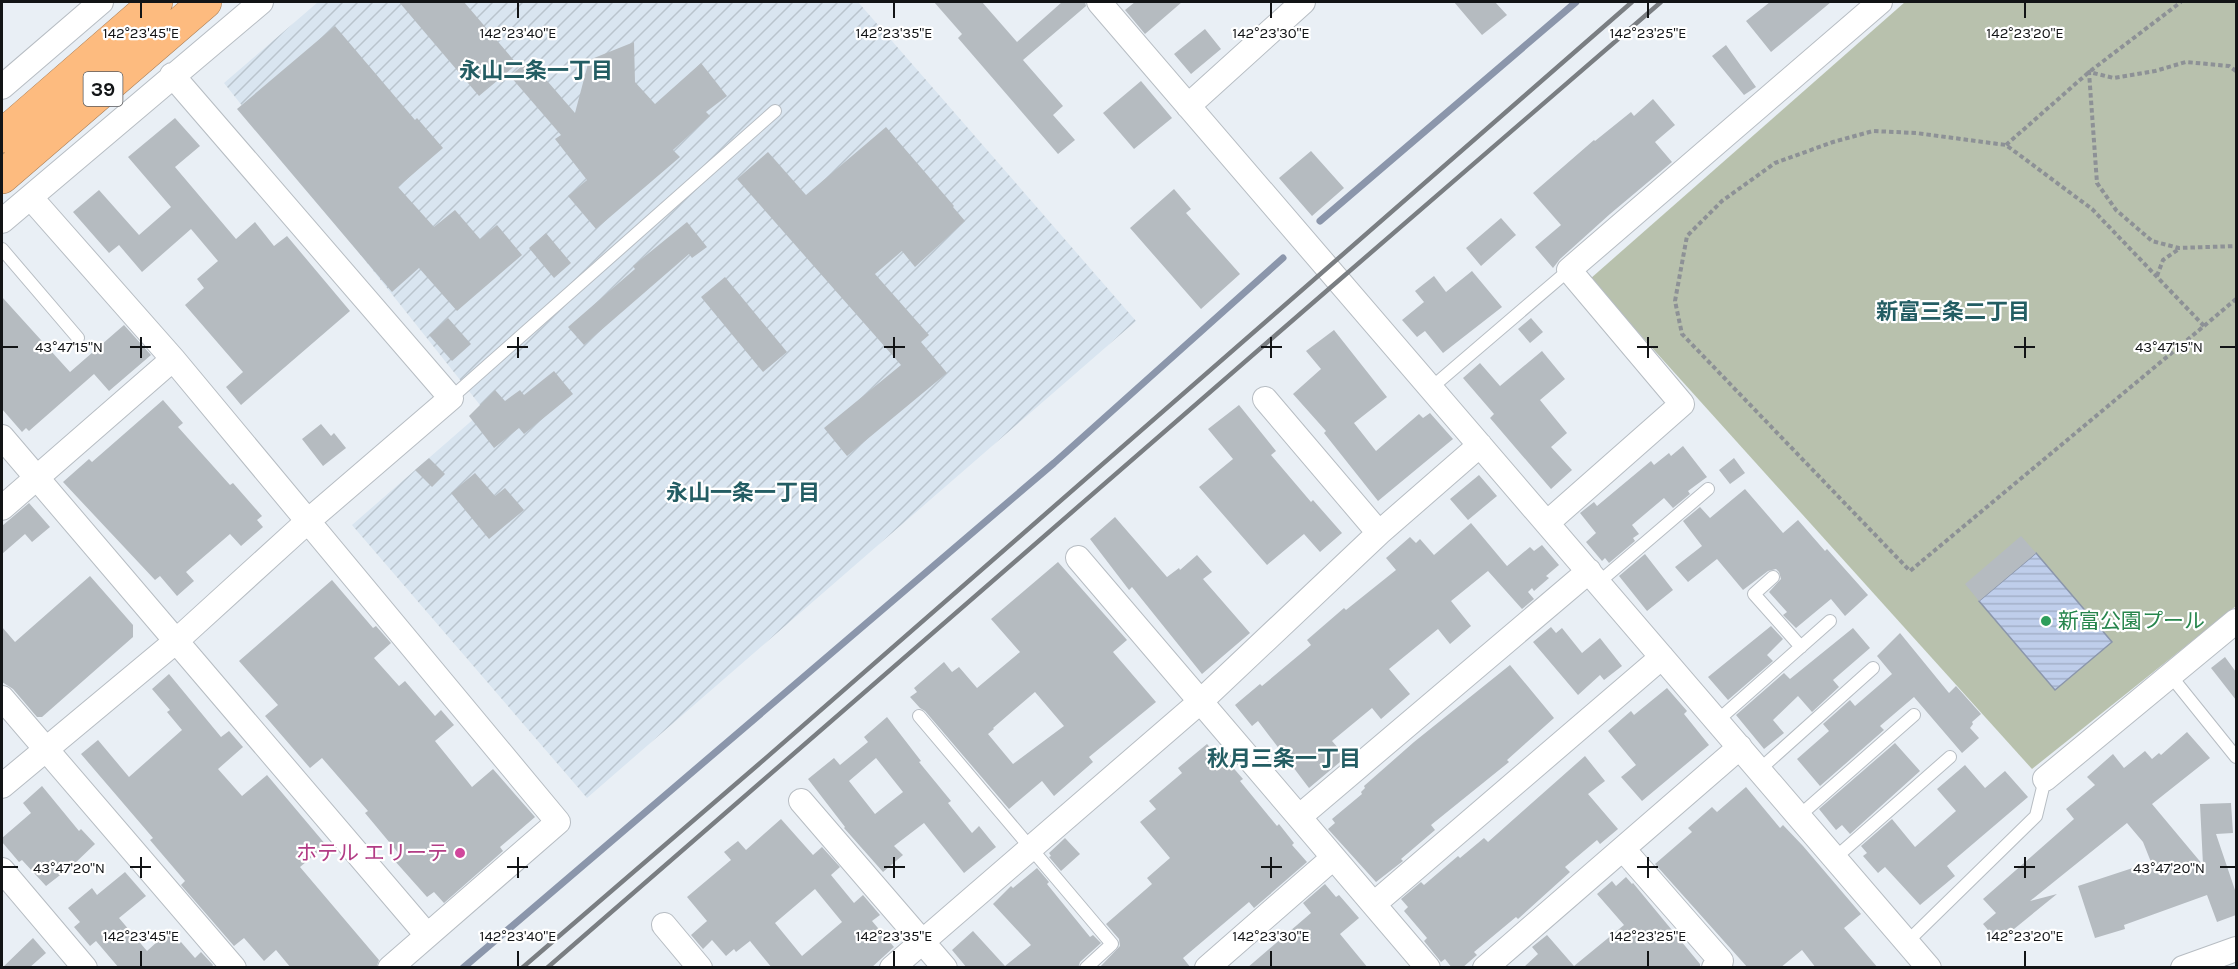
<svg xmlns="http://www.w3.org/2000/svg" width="2238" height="969" viewBox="0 0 2238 969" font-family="Karla,'Noto Sans JP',sans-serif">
<defs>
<pattern id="industrial-furrows" width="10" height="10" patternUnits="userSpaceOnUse" patternTransform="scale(1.5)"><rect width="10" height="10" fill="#d9e5f0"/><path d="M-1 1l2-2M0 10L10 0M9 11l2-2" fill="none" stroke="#b9c4cd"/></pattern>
<pattern id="water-rules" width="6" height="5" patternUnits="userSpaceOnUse" patternTransform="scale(1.5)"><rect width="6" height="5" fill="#bfceeb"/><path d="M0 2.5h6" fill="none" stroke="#a3b0c9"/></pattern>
</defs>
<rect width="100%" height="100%" fill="#e9eff5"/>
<path fill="url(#industrial-furrows)" d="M318 2H858L1136 321 587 798 352 525 484 410 224 83Z"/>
<path fill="#b8c1ad" d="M1905 2H2236V606L2032 769 1590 279Z"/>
<path fill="url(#water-rules)" stroke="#8b96ab" stroke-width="1.5" d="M2036 553 2112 642 2055 690 1979 601Z"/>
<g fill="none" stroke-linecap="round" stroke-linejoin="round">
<path stroke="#8b96ab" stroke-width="7" d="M1320 221 1576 2
M463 968 1054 463 1283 258"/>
</g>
<path fill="#b5bbc0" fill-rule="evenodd" d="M399 2H464L517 64 479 96Z
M934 2H982L1017 42 1062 2H1085L1086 6 1023 60 1063 106 1053 115 1075 140 1058 154 958 38 962 34Z
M1135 2H1182L1145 34 1125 10Z
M1454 2H1495L1507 15 1482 35Z
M1770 2H1831L1771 52 1746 21Z
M335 26 415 120 417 118 443 148 398 187 434 227 455 210 480 239 497 225 522 255 457 311 419 268 392 292 237 109Z
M1205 29 1221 49 1191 74 1174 54Z
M634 42 635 82 655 104 701 63 727 96 706 112 710 116 673 150 680 157 596 229 568 196 587 180 555 139 561 135 510 76 529 60 575 113 589 60Z
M1726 45 1756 87 1744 95 1712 56Z
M1141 81 1172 118 1134 149 1103 113Z
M1653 99 1675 125 1655 142 1672 162 1610 214 1560 259 1553 268 1535 247 1561 225 1533 193 1594 140 1595 141 1631 112 1634 116Z
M175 118 200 146 175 167 236 239 255 222 274 246 287 236 350 311 241 405 226 387 243 372 185 305 204 288 197 279 218 261 191 229 142 272 119 245 109 253 73 212 99 190 139 235 171 207 128 157Z
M886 127 954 206 953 207 965 221 915 267 902 251 875 274 929 335 921 342 947 373 847 456 824 428 901 365 737 179 768 152 806 195Z
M1311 151 1344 188 1312 216 1279 178Z
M1174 189 1191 209 1186 213 1240 274 1201 309 1130 228Z
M1501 218 1516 235 1481 266 1466 248Z
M687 222 707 247 692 258 689 254 584 345 568 327 635 269 633 266Z
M546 233 571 263 554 278 529 248Z
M1472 271 1502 307 1443 353 1425 331 1417 337 1402 320 1424 302 1415 291 1434 276 1446 292Z
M725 277 787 352 763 372 701 297Z
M2 297 70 372 124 325 151 355 109 391 94 374 29 431 26 428 22 432 2 409Z
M448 318 471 344 452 361 429 335Z
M1531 318 1543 332 1530 343 1518 329Z
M1334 330 1387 397 1354 423 1376 451 1419 414 1423 418 1430 413 1453 439 1378 501 1324 433 1326 431 1293 394 1321 369 1306 351Z
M1542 351 1565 379 1540 400 1567 433 1551 447 1572 470 1551 489 1490 418 1494 414 1463 378 1480 363 1500 386Z
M554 371 573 394 524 434 519 428 494 448 469 416 495 390 505 401 520 390 524 395Z
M163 400 183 423 178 427 230 485 233 483 262 516 257 520 263 527 241 546 230 534 186 572 194 581 177 596 160 576 155 580 63 482 89 459 92 462Z
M1239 405 1276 451 1271 455 1311 502 1313 500 1342 533 1320 552 1304 534 1267 565 1199 487 1233 459 1208 429Z
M321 424 331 436 334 433 346 448 323 466 302 439Z
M1683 446 1707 477 1688 491 1690 494 1673 508 1664 498 1632 525 1639 534 1633 538 1635 541 1609 563 1605 558 1602 561 1586 542 1596 533 1580 513 1594 502 1597 506 1651 461 1654 465 1669 453 1671 456Z
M429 458 445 474 432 487 415 470Z
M1734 458 1745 473 1730 484 1719 470Z
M475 473 495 496 505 488 524 510 489 539 451 493Z
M1479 475 1497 496 1468 520 1450 499Z
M1745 489 1783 533 1798 520 1825 551 1827 549 1868 595 1845 616 1831 599 1796 628 1783 615 1787 612 1769 592 1781 579 1779 572 1776 569 1768 571 1743 590 1717 559 1688 582 1675 567 1702 546 1683 521 1700 507 1710 518Z
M29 503 50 527 32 542 25 534 2 554V526Z
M1115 517 1167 577 1179 568 1180 570 1197 555 1212 572 1203 579 1250 633 1202 674 1132 587 1129 590 1090 539Z
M1471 523 1507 566 1530 547 1534 551 1542 545 1559 565 1546 576 1549 578 1534 591 1532 588 1528 592 1534 599 1522 609 1488 571 1451 601 1471 626 1450 644 1438 629 1389 669 1410 694 1381 719 1372 708 1332 741 1346 757 1309 788 1258 721 1252 726 1235 705 1260 684 1262 686 1311 645 1307 640 1344 608 1346 610 1396 570 1386 558 1410 537 1416 543 1420 539 1434 555Z
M2021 536 2036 553 1979 601 1965 584Z
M1645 554 1673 590 1647 611 1619 576Z
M1058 562 1127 640 1113 652 1156 702 1089 757 1093 762 1054 796 1042 781 1009 809 925 711 920 708 910 697 917 692 914 688 944 662 952 672 959 667 977 688 1020 652 991 619ZM1035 692 1064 726 1013 764 988 734 994 729 993 728Z
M90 576 133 625V637L42 717H37L13 689 2 682V627L15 642Z
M332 580 373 628 376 626 391 643 374 658 399 686 405 681 435 716 441 710 454 725 435 741 472 787 493 769 535 817 500 847 503 851 444 903 434 892 427 897 394 860 400 855 365 813 368 811 322 758 310 768 265 716 278 705 239 661Z
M1771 626 1783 639 1767 655 1773 661 1728 700 1708 677Z
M1551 627 1556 633 1562 628 1582 653 1600 638 1622 666 1604 680 1600 675 1578 695 1533 642Z
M1853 628 1870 648 1833 680 1839 687 1812 712 1798 696 1773 720 1784 733 1764 749 1736 715 1784 673 1790 679Z
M1900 633 1949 693 1956 686 1981 714 1972 722 1973 724 1970 728 1979 738 1962 753 1914 697 1880 726 1884 730 1820 786 1797 759 1829 731 1823 724 1850 700 1855 706 1892 674 1877 656Z
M2225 657 2236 672V700L2211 668Z
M1510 665 1554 718 1507 760 1509 762 1431 825 1435 830 1401 859 1403 861 1376 882 1328 829 1335 823 1332 819 1362 794 1361 792 1365 788 1364 786 1414 742Z
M169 674 221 737 229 731 243 747 218 769 242 796 267 775 326 845 300 867 379 960 376 968H291L276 950 264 961 244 938 234 946 181 885 185 881 150 840 153 838 81 754 98 740 129 777 182 730 167 712 170 710 152 689Z
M1667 688 1687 711 1684 714 1709 745 1642 801 1621 777 1636 765 1608 731 1631 711 1634 715Z
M887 717 921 761 919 762 951 801 948 803 972 833 979 826 996 847 964 873 924 823 894 846 903 855 883 872 844 828 845 827 808 779 834 758 840 765 868 742 864 737ZM876 758 903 792 875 814 849 781Z
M2187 732 2210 758 2152 804 2203 865 2200 804 2231 803 2233 833 2216 834 2236 893V915L2217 922 2207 895 2124 925 2125 929 2095 938 2078 886 2151 862 2143 842 2127 823 2030 901 2057 894 1998 942 1983 924 1996 913 1983 899 2074 819 2066 809 2095 785 2087 777 2113 754 2124 768 2145 751 2152 759 2159 753 2161 755Z
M1895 743 1920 771 1850 834 1842 825 1836 830 1819 809Z
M1207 744 1226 766 1229 763 1243 779 1240 781 1277 826 1279 824 1294 843 1292 845 1307 862 1254 908 1249 902 1183 958 1191 968H1099L1120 946 1119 939 1106 924 1152 884 1147 878 1170 858 1140 822 1156 809 1149 801 1182 773 1178 768Z
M1585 756 1605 781 1588 794 1618 829 1600 844 1597 840 1565 867 1570 872 1518 919 1516 917 1474 952 1477 955 1462 968H1452L1445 959 1441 962 1424 941 1427 938 1404 911 1408 907 1401 899 1421 882 1424 885 1458 856 1460 858 1484 838 1488 842Z
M1965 765 1985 788 2005 771 2028 797 1947 866 1955 876 1920 905 1885 867 1878 873 1863 856 1867 853 1861 846 1892 819 1915 847 1956 811 1937 789Z
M42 786 79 831 81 829 95 844 73 865 46 886 22 860 19 862 2 842V838L31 813 23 803Z
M1746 787 1780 828 1783 825 1803 846 1861 914 1844 928 1878 968H1816L1802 950 1780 968H1748L1655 864 1692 832 1688 828 1712 807 1717 812Z
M781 819 813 855 822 847 840 867 831 875 854 903 863 895 880 915 872 921 894 947 871 968H772L750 941 736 952 734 949 726 956 712 940 703 949 691 935 707 921 687 897 731 860 724 852 738 841 746 850ZM815 889 842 922 802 956 775 923Z
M1065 838 1080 854 1061 871 1049 857 1051 856 1049 853Z
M1037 868 1049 882 1047 884 1090 937 1093 935 1101 943 1080 962 1078 968H967L952 950 973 931 1005 966 1031 945 993 904 1011 886 1013 888Z
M125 872 146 896 119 918 147 951 168 932 179 944 181 942 195 958 201 952 213 965 211 968H119L96 941 90 946 74 927 80 922 68 908 92 888 97 895Z
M1626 877 1632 884 1633 883 1700 964V968H1523L1538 954 1532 947 1547 935 1574 966 1624 925 1597 894 1612 881 1616 886Z
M1325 884 1336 897 1339 895 1359 918 1340 934 1368 968H1247L1311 913 1303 903Z
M33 938 46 953 29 968H2Z"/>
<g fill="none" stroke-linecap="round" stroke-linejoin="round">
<defs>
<path id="lane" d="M2 249 78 338
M1431 388 1569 270
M451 398 775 111
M1773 577 1754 594 1801 647
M1598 583 1708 489
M2170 675 2236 757
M919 716 1112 944 1086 968
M1717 721 1830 621
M1759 770 1873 668
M1799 816 1914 715
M1835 858 1950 757
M1907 942 2036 816 2045 779"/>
<path id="street" d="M1099 2 1929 968
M2 87 101 2
M1188 106 1303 2
M31 198 173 359 558 822 390 968
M2 221 261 2
M1265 399 1379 533
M2 437 427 935
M2 508 173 359
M1547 523 1682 404 1569 270 1880 2
M1078 558 1428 968
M2 698 234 968
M2045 779 2236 621
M2 786 175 642 308 521 451 398 172 75
M801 801 945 968
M1299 817 1589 571
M1623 849 1721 961 1714 968
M2 870 85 968
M1374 904 1662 657
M664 925 700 968
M892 968 1201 701 1379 533 1480 445
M1207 968 1333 858
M1485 968 1740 747
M2183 968 2236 949"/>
<path id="highway" d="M2 136 156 2
M2 177 205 2"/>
</defs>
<use href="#lane" stroke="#b7bdc3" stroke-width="14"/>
<use href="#street" stroke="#b7bdc3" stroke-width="26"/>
<use href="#highway" stroke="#ab815a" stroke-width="34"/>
<path stroke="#8d9196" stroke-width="4" stroke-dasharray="4.5 3" stroke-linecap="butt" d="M2236 71 2229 66 2186 62 2155 71 2114 78 2089 72 2097 183 2116 210 2152 241 2179 248 2236 246
M2006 145 2089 72 2181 2
M2157 276 2163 260 2179 249
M2204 326 2092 209 2006 145 1916 133 1873 131 1833 142 1775 163 1722 201 1687 236 1675 301 1682 334 1910 571 2204 326 2236 299"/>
<use href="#lane" stroke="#fff" stroke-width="12"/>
<use href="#street" stroke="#fff" stroke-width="24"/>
<use href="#highway" stroke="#fdbb7f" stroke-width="33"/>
<path stroke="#7a7e82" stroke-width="4.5" d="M522 968 759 764 1632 2
M547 968C920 647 1288 322 1661 2"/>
</g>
<path fill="none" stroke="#121416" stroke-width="2" d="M141 3V18M518 3V18M894 3V18M1271 3V18M1648 3V18M2025 3V18M141 337V358M518 337V358M894 337V358M1271 337V358M1648 337V358M2025 337V358M3 347H18M130 347H151M507 347H528M884 347H905M1261 347H1282M1637 347H1658M2014 347H2035M2220 347H2235M141 857V878M518 857V878M894 857V878M1271 857V878M1648 857V878M2025 857V878M3 867H18M130 867H151M507 867H528M884 867H905M1261 867H1282M1637 867H1658M2014 867H2035M2220 867H2235M141 951V966M518 951V966M894 951V966M1271 951V966M1648 951V966M2025 951V966"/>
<circle fill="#2e9e5b" stroke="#fff" stroke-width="2" cx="2046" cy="621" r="6"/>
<circle fill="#d1479c" stroke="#fff" stroke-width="2" cx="460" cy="853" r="6"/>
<g text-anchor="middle" stroke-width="4.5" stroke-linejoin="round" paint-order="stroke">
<rect fill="#fff" stroke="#595a5c" stroke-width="1.5" x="83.5" y="72" width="39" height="34" rx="4.5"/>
<g font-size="20" font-weight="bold" fill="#121416">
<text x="103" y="96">39</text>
</g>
<g font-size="21" fill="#27864d" stroke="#fff" text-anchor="start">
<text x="2058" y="628">新富公園プール</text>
</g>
<g font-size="21" fill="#b23c85" stroke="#fff" text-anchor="end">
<text x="448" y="860">ホテル エリーテ</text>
</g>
<g font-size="22" font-weight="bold" fill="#235d63" stroke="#fff">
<text x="536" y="78">永山二条一丁目</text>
<text x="1953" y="319">新富三条二丁目</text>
<text x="743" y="500">永山一条一丁目</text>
<text x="1284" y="766">秋月三条一丁目</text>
</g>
</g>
<g font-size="15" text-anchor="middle" fill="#121416" stroke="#fff" stroke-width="4.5" stroke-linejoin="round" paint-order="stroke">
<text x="141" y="38">142°23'45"E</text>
<text x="518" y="38">142°23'40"E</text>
<text x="894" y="38">142°23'35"E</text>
<text x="1271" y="38">142°23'30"E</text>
<text x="1648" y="38">142°23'25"E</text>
<text x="2025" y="38">142°23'20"E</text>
<text x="2169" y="352">43°47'15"N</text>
<text x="69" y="352">43°47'15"N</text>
<text x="2169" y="873">43°47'20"N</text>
<text x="69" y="873">43°47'20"N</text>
<text x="141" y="941">142°23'45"E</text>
<text x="518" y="941">142°23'40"E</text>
<text x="894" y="941">142°23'35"E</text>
<text x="1271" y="941">142°23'30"E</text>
<text x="1648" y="941">142°23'25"E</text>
<text x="2025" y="941">142°23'20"E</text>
</g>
<rect width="2238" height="969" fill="none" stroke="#121416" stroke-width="6"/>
</svg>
